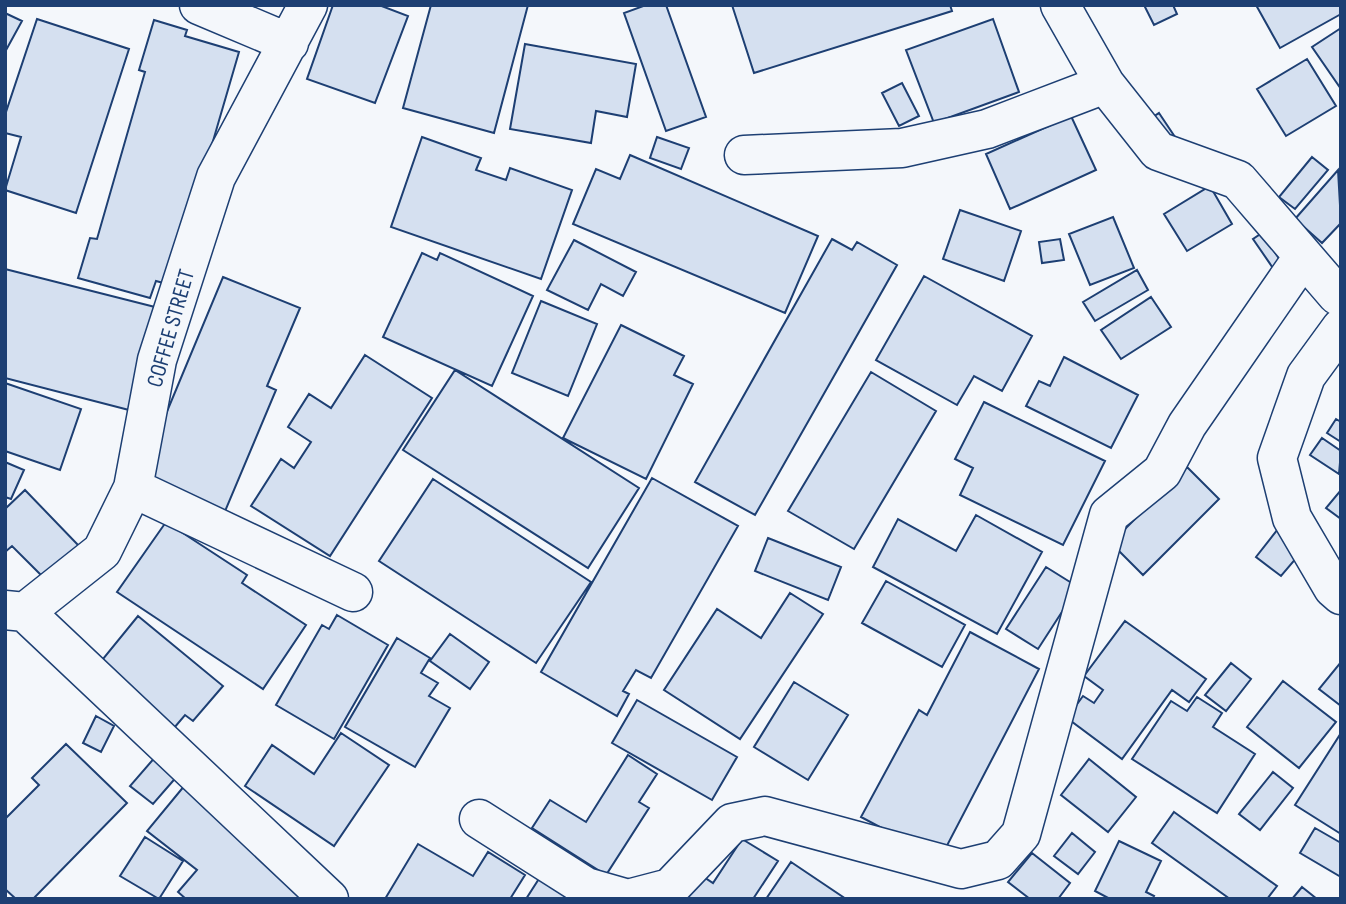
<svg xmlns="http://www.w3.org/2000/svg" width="1346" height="904" viewBox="0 0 1346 904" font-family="'Sofia Sans Condensed',sans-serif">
<rect width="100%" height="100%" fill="#f4f7fb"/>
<path fill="#d5e0f0" stroke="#1d3f73" stroke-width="2" d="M333 5H379L408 16 375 103 307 79Z
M431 5H528L494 133 403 108Z
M646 5H666L706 117 666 131 624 13Z
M732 5H950L952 11 754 73Z
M1144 5H1173L1177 14 1154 25Z
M1256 5H1341V14L1280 48Z
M5 13 22 21 5 52Z
M37 19 129 49 76 213 5 190 21 137 5 133V115Z
M993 19 1019 92 934 123 906 50Z
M154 20 187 30 185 36 239 52 171 285 156 281 150 298 78 278 90 238 97 239 145 72 139 70Z
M1341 28V89L1312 47Z
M525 44 636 64 627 117 596 111 591 143 510 129Z
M1307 59 1336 106 1286 136 1257 89Z
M902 83 919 116 899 126 882 93Z
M1159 113 1175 137 1163 145 1147 121Z
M1071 116 1096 170 1010 209 986 154Z
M422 137 481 158 476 170 506 180 510 168 572 190 541 279 391 227Z
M657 137 689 148 681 169 650 158Z
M630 155 818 236 785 313 573 224 596 169 620 179Z
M1312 157 1328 170 1295 209 1279 197Z
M1338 170 1341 223 1322 243 1295 219Z
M1210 186 1232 224 1187 251 1164 214Z
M960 210 1021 231 1004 281 943 259Z
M1113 217 1134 268 1090 285 1069 234Z
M1262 233 1284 266 1275 271 1253 239Z
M832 239 852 250 857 242 897 265 755 515 695 482Z
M1060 239 1064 260 1042 263 1039 242Z
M574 240 636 272 623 296 601 284 588 310 547 290Z
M422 253 437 260 440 253 533 296 492 386 383 337Z
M5 269 155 307 129 410 5 378Z
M1137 270 1148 290 1095 321 1083 302Z
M924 276 1032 336 1002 391 974 376 957 405 876 360Z
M223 277 300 308 267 386 276 390 223 516 138 481Z
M1151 297 1171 327 1121 359 1101 330Z
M541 301 597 324 568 396 512 373Z
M621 325 684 356 674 375 693 384 646 479 563 438Z
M365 355 432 398 330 556 251 506 281 459 294 468 311 442 288 427 309 394 331 408Z
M1064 357 1138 395 1111 448 1026 406 1039 381 1050 386Z
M455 370 639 488 588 568 403 450Z
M871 372 936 411 854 549 788 511Z
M5 383 81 409 60 470 5 451Z
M984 402 1105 461 1063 545 960 495 973 468 955 459Z
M1336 419 1341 422V442L1327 433Z
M1322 438 1341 451 1339 474 1310 455Z
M5 462 24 470 11 499 5 497Z
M1187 467 1219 499 1143 575 1111 543Z
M652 478 738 526 651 678 636 670 623 691 629 694 617 716 541 672Z
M433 479 591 582 536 663 379 561Z
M25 490 79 546 45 579 12 546 5 552V509Z
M1341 490V519L1326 508Z
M976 515 1042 552 997 634 873 567 898 519 956 551Z
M166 522 247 575 242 583 306 625 263 689 117 592Z
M1278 529 1304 549 1281 576 1256 557Z
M768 538 841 567 828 600 755 571Z
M1046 567 1078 587 1038 649 1006 629Z
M886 581 965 625 942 667 862 623Z
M790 593 823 614 740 739 664 690 717 609 761 638Z
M337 615 388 645 334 739 276 705 322 625 329 629Z
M138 616 223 686 193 721 185 715 174 728 98 665Z
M1125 621 1206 679 1189 702 1172 690 1122 759 1067 718 1083 696 1094 703 1103 690 1084 676Z
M970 632 1039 669 940 859 861 817 919 710 927 715Z
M450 634 489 662 470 689 430 661Z
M397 638 430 658 421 673 438 683 429 696 450 708 415 767 345 727Z
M1341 662V706L1319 689Z
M1231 663 1251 679 1226 711 1205 695Z
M1283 681 1336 722 1299 768 1247 727Z
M794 682 848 715 808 780 754 747Z
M1197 697 1222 713 1213 727 1255 754 1217 813 1132 759 1171 701 1187 711Z
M637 700 737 757 712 800 612 743Z
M96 716 114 726 101 752 83 743Z
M341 733 389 765 334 846 245 786 272 745 314 774Z
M1341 733V834L1295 805Z
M66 744 127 803 33 899H16L5 889V819L39 785 32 778Z
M157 755 179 774 153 804 130 786Z
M628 755 657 774 639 802 649 808 606 875 532 828 550 800 586 822Z
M1089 759 1136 797 1108 832 1061 795Z
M1273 772 1293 788 1260 830 1239 814Z
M185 785 313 899H186L178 892 197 870 147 831Z
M1174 812 1277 886 1267 899H1230L1152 843Z
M1315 828 1341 843V877L1300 853Z
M1072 833 1095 852 1078 874 1054 856Z
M145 837 183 861 159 899 120 876Z
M742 839 778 861 753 899H679L696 872 713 883Z
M1119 841 1161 861 1146 892 1154 896 1152 899H1110L1095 891Z
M418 844 473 876 488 852 525 875 510 899H385Z
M1032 853 1070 883 1058 899H1030L1008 882Z
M791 862 846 899H766Z
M544 871 586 899H526Z
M1302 887 1317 899H1292Z"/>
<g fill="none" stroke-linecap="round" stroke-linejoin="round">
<defs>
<path id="street" d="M199 5 289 43
M1060 5 1105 84 1158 151 1238 180 1337 295 1341 294
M744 155 902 148 987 129 1105 84
M1341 328 1306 376 1277 458 1292 518 1333 588 1341 595
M133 488 353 592
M5 610 25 612 102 551 133 488 157 360 216 177 308 5
M25 612 329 899
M479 819 586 887 628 899
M628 899 670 888 732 823 765 816 961 869 998 860 1021 834 1109 515 1162 472 1187 425 1303 257"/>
</defs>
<use href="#street" stroke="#1d3f73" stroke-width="41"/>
<use href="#street" stroke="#f4f7fb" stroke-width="38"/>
</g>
<g text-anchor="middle" stroke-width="5" stroke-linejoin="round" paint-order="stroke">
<g font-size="23" fill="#1d3f73" stroke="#f4f7fb">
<text transform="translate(170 328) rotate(-74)" y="8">COFFEE STREET</text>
</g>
</g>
<rect width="1346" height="904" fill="none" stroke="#1d3f73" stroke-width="14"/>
</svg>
